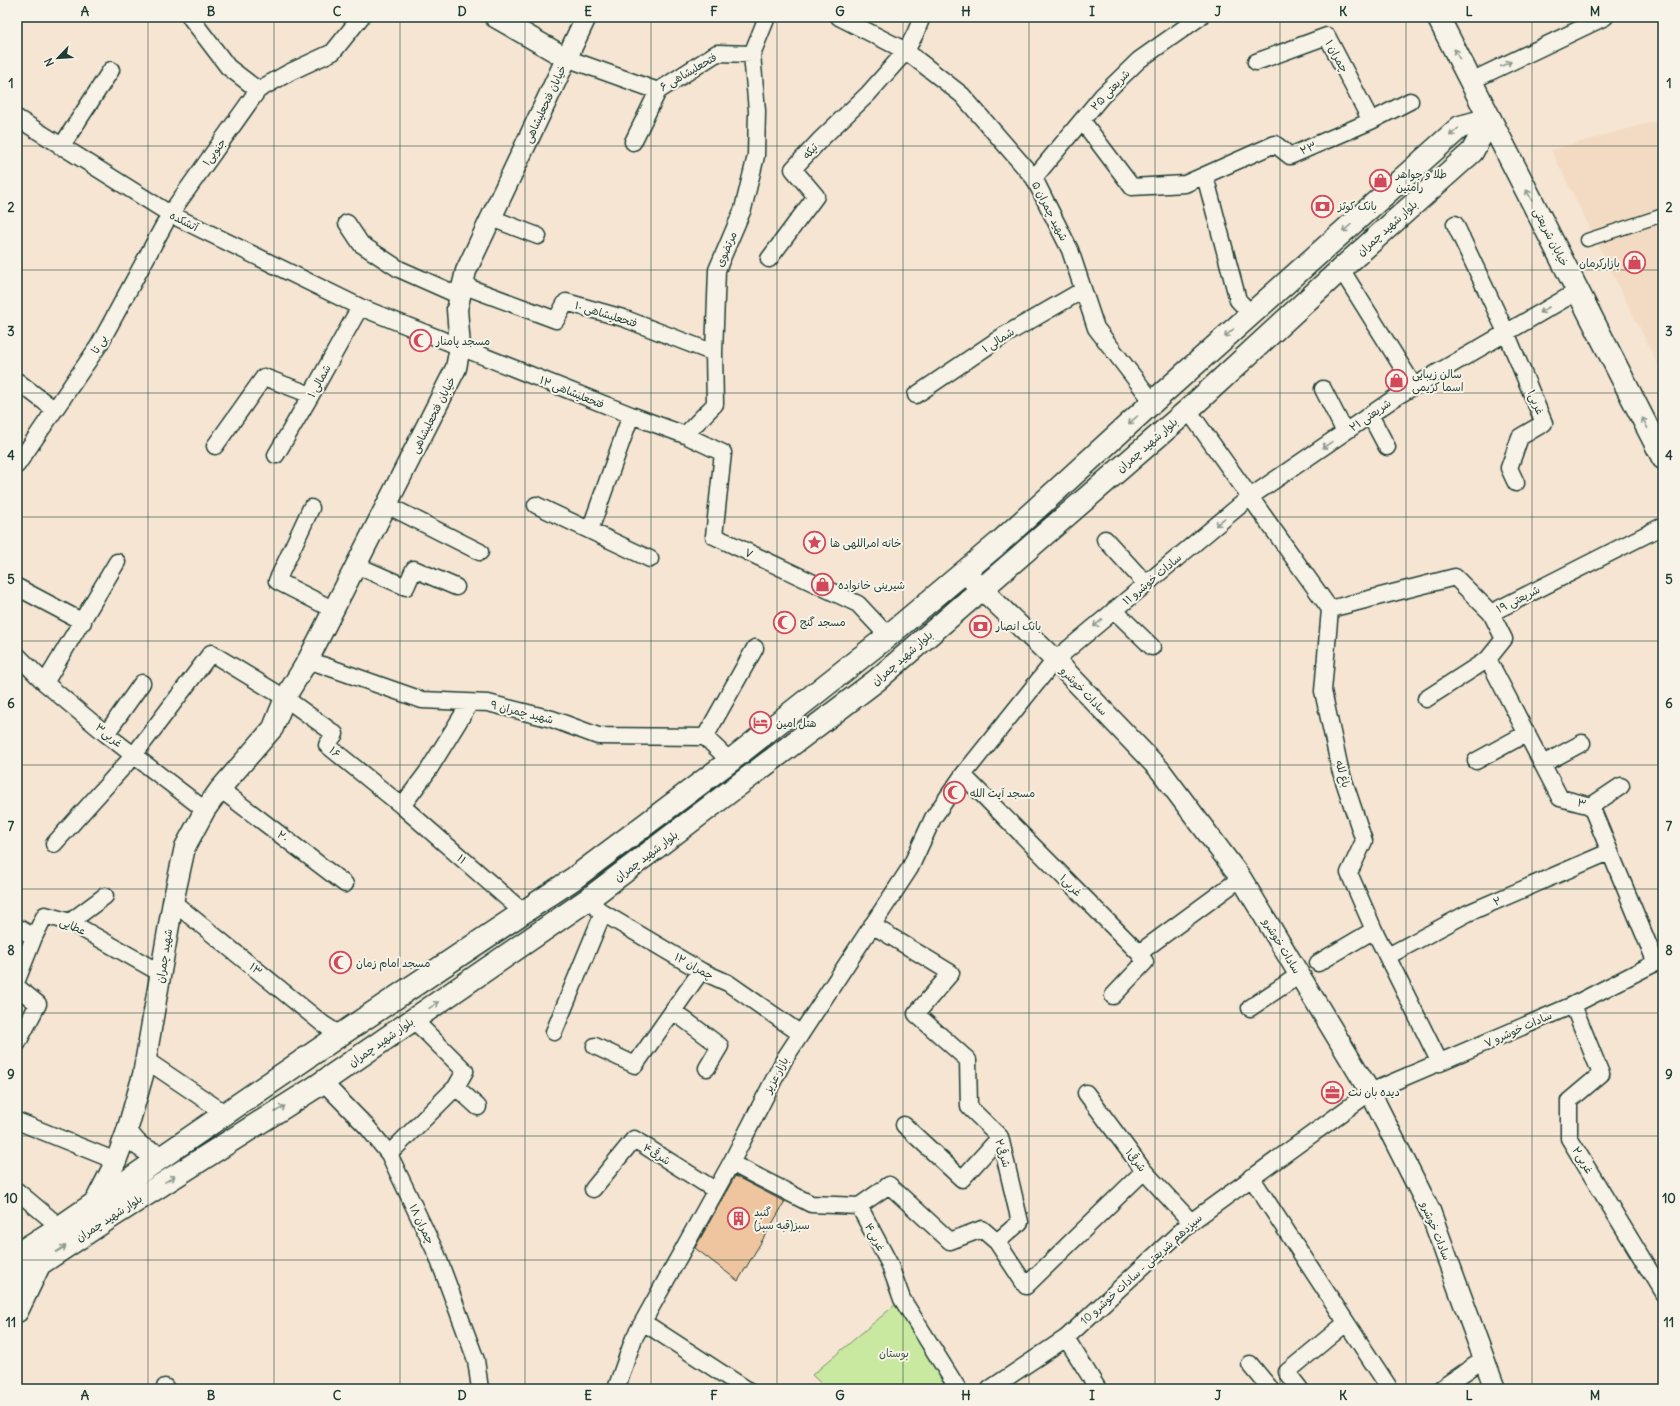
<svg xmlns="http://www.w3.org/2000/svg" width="1680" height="1406" viewBox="0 0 1680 1406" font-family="Delius,'Playpen Sans Arabic',sans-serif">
<rect width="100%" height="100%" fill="#f5e5d2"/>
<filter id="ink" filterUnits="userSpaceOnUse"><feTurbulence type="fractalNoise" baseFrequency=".025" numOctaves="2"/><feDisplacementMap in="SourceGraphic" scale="8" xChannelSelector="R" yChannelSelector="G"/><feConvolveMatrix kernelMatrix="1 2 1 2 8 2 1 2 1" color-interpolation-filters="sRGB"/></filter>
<g filter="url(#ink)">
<path fill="#f3dbc3" d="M1663 119V375L1551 150Z"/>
<path fill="#c9e8a0" stroke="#74926a" d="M902 1299 958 1389H827L812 1375Z"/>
<path fill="#efc59f" stroke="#1f3d34" d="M735 1176 785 1202 738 1281 695 1248Z"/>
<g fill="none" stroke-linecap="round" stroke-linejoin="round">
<defs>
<path id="pedestrian" d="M1587 240 1663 215"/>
<path id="minor" d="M190 17 228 67 258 90
M839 17 906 51 962 95 1034 178 1070 250 1096 328 1153 402
M566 58 658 91 717 53 752 54 767 17
M1256 62 1327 36 1371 121
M1471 81 1605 17
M17 118 170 214 360 307 631 415 685 435 723 453 714 536 858 604 888 636
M1083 122 1132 187 1185 184 1275 144 1290 156 1371 121 1410 101
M633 142 658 91
M61 147 111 70
M1205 176 1238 300 1251 314
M1034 178 1102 96 1139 60 1200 17
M491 218 538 236
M347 223 361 244 399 269 460 296
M1455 224 1506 332 1544 423 1520 437 1509 468 1516 483
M769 259 816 196 793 169 821 139 868 94 906 51 915 34 922 17
M1341 269 1414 386
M462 285 556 320 566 302 623 318 714 353
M17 381 55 410
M1323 389 1345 432
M916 395 1003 336 1083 290
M1188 410 1330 609
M1370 415 1387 447
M685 435 715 404 714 353 717 270 743 209 756 156 757 111 752 54
M215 446 264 377 311 395
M276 455 311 395 360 307
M17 465 99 345 170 214 258 90 290 72 333 52 361 17
M387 505 480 552
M536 505 650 559
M311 508 277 581 334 610
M590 530 631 415
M1105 539 1146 584
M356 565 406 587 414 569 456 587
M17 587 83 622
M1330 609 1323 691 1340 769 1364 841 1349 873 1374 930 1440 1063
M1330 609 1455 577 1491 613 1663 526
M1114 610 1152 647
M1491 613 1504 639 1488 659 1560 798 1591 806 1656 963
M17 655 45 683 106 734 205 810
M308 660 422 700 488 703 552 719 598 736 705 737 730 761
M45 683 117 562
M1426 699 1488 659
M106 734 142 683
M705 737 755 648
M1476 761 1527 733
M1543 764 1582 743
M963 775 1139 953 1145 962 1113 996
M220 789 345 884
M402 806 428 771 470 703
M1591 806 1621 786
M54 844 134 755 211 653 285 698 335 734 327 745 402 806 523 912
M587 900 603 913 701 971 728 983 801 1034
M173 902 323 1024 340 1035
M70 922 105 896
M872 925 951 973 916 1014 968 1060 969 1107 1000 1137 1020 1222 997 1242 1026 1286 1144 1171
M17 927 34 937
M1139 953 1241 878
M1388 956 1468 913 1609 852
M1318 963 1374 930
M17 980 34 937 45 915 70 922 162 974
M17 987 38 1004 17 1044
M1573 1005 1601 1074 1569 1101V1138L1663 1293
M1250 1008 1299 975
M673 1011 720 1046 707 1068
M554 1032 603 913
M595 1046 635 1065 701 971
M146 1060 226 1114
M323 1082 368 1128 389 1154 437 1255 476 1360 480 1389
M456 1087 478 1107
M1086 1093 1144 1171 1191 1222
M17 1121 116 1161
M904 1125 962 1179 1000 1137
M389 1154 456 1087 465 1071 413 1019
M731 1163 811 1204 859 1206 889 1263 902 1299 958 1389
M1251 1177 1390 1389
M593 1189 634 1139 715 1190
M17 1191 60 1227
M859 1206 889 1185 950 1241 982 1229 997 1242
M643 1322 746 1389
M1066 1338 1098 1389
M1250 1364 1269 1387
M165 1387 166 1389
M616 1389 634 1338 731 1163 785 1058 910 868 933 818 963 775 1055 660 1250 497 1399 395 1578 291
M990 1389 1066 1338 1191 1222 1370 1092 1573 1005 1663 959
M1300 1389 1287 1372 1346 1323
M1440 1389 1484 1359"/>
<path id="tertiary" d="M495 17 566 58
M964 572 1055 660 1160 770 1241 878 1370 1092 1430 1211 1495 1389
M127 1131C138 1148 144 1150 162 1156
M95 1202 116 1161 127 1131 143 1075 173 902 185 847 205 810 220 789 273 728 285 698 308 660 456 368 460 347 457 309 466 271 586 17"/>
<path id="secondary" d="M1438 17 1663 458
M17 1254 60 1227 340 1035 573 879 730 761 888 636 1001 541 1153 402 1460 127 1490 119
M17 1279 106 1220 314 1088 587 900 877 680 1188 410 1341 269 1472 152 1490 119
M17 1311 40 1263"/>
</defs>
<use href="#pedestrian" stroke="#1f3d34" stroke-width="15"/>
<use href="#minor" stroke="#1f3d34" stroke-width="19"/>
<use href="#tertiary" stroke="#1f3d34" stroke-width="23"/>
<use href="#secondary" stroke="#1f3d34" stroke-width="25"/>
<use href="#pedestrian" stroke="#f7f3e8" stroke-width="12"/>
<use href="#minor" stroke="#f7f3e8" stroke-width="16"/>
<use href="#tertiary" stroke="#f7f3e8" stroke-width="20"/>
<use href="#secondary" stroke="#f7f3e8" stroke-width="22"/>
</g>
<defs><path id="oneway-shaft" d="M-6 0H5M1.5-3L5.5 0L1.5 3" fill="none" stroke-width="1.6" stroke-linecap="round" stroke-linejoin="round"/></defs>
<g stroke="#8b988e">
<use href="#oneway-shaft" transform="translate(1457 54) rotate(-117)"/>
<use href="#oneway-shaft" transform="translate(1506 64) rotate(-25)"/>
<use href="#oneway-shaft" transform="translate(1454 132) rotate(138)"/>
<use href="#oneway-shaft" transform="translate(1529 195) rotate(-117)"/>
<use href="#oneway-shaft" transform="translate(1347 228) rotate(138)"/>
<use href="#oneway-shaft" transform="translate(1544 310) rotate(150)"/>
<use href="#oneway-shaft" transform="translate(1229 333) rotate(138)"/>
<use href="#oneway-shaft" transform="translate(1133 420) rotate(138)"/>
<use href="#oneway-shaft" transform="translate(1645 423) rotate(-117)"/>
<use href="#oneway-shaft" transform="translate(1327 445) rotate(146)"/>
<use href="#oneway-shaft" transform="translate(1220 522) rotate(140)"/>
<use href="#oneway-shaft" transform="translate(1098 623) rotate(140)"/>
<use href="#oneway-shaft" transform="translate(434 1005) rotate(-34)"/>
<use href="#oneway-shaft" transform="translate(280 1109) rotate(-32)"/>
<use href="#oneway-shaft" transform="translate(170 1179) rotate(-32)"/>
<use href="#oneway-shaft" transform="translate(61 1249) rotate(-33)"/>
</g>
</g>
<path fill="none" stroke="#1f3d34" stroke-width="1" stroke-opacity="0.55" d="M148 17V1389M274 17V1389M400 17V1389M525 17V1389M651 17V1389M777 17V1389M903 17V1389M1029 17V1389M1155 17V1389M1280 17V1389M1406 17V1389M1532 17V1389M17 146H1663M17 270H1663M17 393H1663M17 517H1663M17 641H1663M17 765H1663M17 889H1663M17 1013H1663M17 1136H1663M17 1260H1663"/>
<defs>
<symbol id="shop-ring" viewBox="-11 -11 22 22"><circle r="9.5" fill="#f7f3e8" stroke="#d1495b" stroke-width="1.5"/><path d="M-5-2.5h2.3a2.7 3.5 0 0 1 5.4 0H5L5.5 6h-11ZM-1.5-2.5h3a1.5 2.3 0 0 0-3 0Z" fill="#d1495b"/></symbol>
<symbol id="bank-ring" viewBox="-11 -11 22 22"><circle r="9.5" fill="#f7f3e8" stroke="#d1495b" stroke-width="1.5"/><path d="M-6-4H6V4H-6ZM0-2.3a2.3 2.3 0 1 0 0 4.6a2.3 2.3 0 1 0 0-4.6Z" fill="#d1495b"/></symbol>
<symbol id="mosque-ring" viewBox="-11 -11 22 22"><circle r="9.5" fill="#f7f3e8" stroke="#d1495b" stroke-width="1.5"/><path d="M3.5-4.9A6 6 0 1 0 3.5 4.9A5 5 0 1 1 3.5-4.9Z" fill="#d1495b"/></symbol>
<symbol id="sight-ring" viewBox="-11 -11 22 22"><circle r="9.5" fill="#f7f3e8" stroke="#d1495b" stroke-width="1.5"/><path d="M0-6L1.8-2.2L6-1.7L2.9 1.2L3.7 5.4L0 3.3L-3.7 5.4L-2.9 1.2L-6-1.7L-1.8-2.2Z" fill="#d1495b"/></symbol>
<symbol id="hotel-ring" viewBox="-11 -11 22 22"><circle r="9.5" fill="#f7f3e8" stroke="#d1495b" stroke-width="1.5"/><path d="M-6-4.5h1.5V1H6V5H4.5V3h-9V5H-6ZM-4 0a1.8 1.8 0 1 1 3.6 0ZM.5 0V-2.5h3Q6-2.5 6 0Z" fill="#d1495b"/></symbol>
<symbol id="office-ring" viewBox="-11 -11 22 22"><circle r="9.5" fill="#f7f3e8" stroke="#d1495b" stroke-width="1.5"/><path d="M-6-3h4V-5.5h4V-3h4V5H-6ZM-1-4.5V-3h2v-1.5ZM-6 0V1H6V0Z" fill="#d1495b"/></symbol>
<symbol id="building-ring" viewBox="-11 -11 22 22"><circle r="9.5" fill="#f7f3e8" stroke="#d1495b" stroke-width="1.5"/><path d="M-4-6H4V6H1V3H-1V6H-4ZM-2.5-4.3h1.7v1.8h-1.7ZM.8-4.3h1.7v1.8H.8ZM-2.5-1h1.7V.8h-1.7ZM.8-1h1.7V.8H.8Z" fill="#d1495b"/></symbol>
</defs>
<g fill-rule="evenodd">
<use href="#shop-ring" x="1368" y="168" width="25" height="25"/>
<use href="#bank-ring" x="1310" y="194" width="25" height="25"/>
<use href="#shop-ring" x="1622" y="250" width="25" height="25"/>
<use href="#mosque-ring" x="408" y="328" width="25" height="25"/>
<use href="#shop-ring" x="1384" y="368" width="25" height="25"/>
<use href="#sight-ring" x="802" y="530" width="25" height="25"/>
<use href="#shop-ring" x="810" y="572" width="25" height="25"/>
<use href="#mosque-ring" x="772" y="610" width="25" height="25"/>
<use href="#bank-ring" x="968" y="614" width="25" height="25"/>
<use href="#hotel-ring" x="748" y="710" width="25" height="25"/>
<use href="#mosque-ring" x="942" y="780" width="25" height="25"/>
<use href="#mosque-ring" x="328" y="950" width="25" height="25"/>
<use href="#office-ring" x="1320" y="1080" width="25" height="25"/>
<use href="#building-ring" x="726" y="1206" width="25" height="25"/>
</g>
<g text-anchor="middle" stroke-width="4" stroke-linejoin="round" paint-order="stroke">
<g font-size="11" fill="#1f3d34" stroke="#f7f3e8">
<text transform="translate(1337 56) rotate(61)" y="4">چمران ۱</text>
<text transform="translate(688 72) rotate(-30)" y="4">فتحعلیشاهی ۶</text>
<text transform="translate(1110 90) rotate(-47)" y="4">شریعتی ۲۵</text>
<text transform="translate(545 104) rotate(-65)" y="4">خیابان فتحعلیشاهی</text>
<text transform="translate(1308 148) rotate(-24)" y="4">۲۳</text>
<text transform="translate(810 151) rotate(-48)" y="4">تیکه</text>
<text transform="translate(214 152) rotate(-54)" y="4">جنوبی۱</text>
<text transform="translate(1050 211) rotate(63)" y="4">شهید چمران ۵</text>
<text transform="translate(184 221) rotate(27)" y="4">آتشکده</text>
<text transform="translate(1387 228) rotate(-42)" y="4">بلوار شهید چمران</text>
<text transform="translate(1551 237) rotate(63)" y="4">خیابان شریعتی</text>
<text transform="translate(726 249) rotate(-67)" y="4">مرتضوی</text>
<text transform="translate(606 314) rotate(17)" y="4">فتحعلیشاهی ۱۰</text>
<text transform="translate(998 340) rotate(-33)" y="4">شمالی ۱</text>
<text transform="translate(99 344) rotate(-59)" y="4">بی تا</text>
<text transform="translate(319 381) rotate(-61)" y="4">۱ شمالی</text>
<text transform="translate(572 392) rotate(22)" y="4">فتحعلیشاهی ۱۲</text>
<text transform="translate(1536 402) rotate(67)" y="4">غربی۱</text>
<text transform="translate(433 415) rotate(-63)" y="4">خیابان فتحعلیشاهی</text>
<text transform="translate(1370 415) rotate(-35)" y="4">شریعتی ۲۱</text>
<text transform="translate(1147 445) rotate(-41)" y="4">بلوار شهید چمران</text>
<text transform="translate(749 553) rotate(25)" y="4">۷</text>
<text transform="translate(1152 579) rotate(-40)" y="4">سادات خوشرو ۱۱</text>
<text transform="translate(1518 599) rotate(-27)" y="4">شریعتی ۱۹</text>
<text transform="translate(902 658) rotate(-41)" y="4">بلوار شهید چمران</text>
<text transform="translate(1084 691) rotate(46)" y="4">سادات خوشرو</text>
<text transform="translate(522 712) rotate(14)" y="4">شهید چمران ۹</text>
<text transform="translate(109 735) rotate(39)" y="4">غربی۳</text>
<text transform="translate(335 752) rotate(41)" y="4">۱۶</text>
<text transform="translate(1343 774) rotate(74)" y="4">باغ لله</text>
<text transform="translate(1582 803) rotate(15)" y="4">۳</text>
<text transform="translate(283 836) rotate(37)" y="4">۲۰</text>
<text transform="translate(646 856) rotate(-37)" y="4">بلوار شهید چمران</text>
<text transform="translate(462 859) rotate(41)" y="4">۱۱</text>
<text transform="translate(1071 885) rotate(45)" y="4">غربی۱</text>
<text transform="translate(1497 901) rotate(-23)" y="4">۲</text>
<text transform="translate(73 926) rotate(24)" y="4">عطایی</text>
<text transform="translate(1282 946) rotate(59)" y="4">سادات خوشرو</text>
<text transform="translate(164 956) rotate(-81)" y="4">شهید چمران</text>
<text transform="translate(694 966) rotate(29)" y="4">چمران ۱۲</text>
<text transform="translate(256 969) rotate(39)" y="4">۱۳</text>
<text transform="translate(1518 1029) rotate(-24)" y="4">سادات خوشرو ۷</text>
<text transform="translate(381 1042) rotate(-35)" y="4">بلوار شهید چمران</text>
<text transform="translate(776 1075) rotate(-62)" y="4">بازار عزیز</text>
<text transform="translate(1003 1153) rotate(73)" y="4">شرقی۲</text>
<text transform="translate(657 1154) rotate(32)" y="4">شرقی۴</text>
<text transform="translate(1136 1160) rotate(52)" y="4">شرقی۱</text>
<text transform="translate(1583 1160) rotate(59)" y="4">غربی۲</text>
<text transform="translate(109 1218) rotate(-33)" y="4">بلوار شهید چمران</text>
<text transform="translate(422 1224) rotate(64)" y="4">چمران ۱۸</text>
<text transform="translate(1436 1231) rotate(68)" y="4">سادات خوشرو</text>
<text transform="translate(875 1237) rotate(62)" y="4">غربی۴</text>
<text transform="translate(1141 1269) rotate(-42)" y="4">سیزدهم شریعتی - سادات خوشرو 10</text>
</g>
<g font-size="11" fill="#1f3d34" stroke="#f7f3e8" text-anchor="start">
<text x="1396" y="178">طلا و جواهر<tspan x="1396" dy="13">رامتین</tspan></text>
<text x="1338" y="210">بانک کوثز</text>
<text x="1620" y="267" text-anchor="end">بازارکرمان</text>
<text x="436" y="345">مسجد پامنار</text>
<text x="1412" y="378">سالن زیبایی<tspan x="1412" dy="13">اسما کریمی</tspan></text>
<text x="830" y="547">خانه امراللهی ها</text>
<text x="838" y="589">شیرینی خانواده</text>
<text x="800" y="626">مسجد گنج</text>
<text x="996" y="630">بانک انصار</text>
<text x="776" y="727">هتل امین</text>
<text x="970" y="797">مسجد آیت الله</text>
<text x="356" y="967">مسجد امام زمان</text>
<text x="1348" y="1096">دیده بان نت</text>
<text x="754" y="1216">گنبد<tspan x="754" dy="13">سبز(قبه سبز)</tspan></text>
</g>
<g font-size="11" fill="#385744" stroke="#f7f3e8">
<text x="894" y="1357">بوستان</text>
</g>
</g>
<rect width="1680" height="1406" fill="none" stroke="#f7f3e8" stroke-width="44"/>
<g transform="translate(58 58) rotate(245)" stroke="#f7f3e8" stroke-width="3" paint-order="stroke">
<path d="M0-3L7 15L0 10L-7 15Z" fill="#1f3d34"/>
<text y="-6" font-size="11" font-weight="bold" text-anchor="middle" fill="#1f3d34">N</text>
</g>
<rect x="22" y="22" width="1636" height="1362" fill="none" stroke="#1f3d34" stroke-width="1.5"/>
<g font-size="13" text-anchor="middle" font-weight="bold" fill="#1f3d34">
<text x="85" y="16">A</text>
<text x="211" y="16">B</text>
<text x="337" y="16">C</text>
<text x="462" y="16">D</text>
<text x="588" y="16">E</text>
<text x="714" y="16">F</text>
<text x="840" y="16">G</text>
<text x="966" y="16">H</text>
<text x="1092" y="16">I</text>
<text x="1218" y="16">J</text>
<text x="1343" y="16">K</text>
<text x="1469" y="16">L</text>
<text x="1595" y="16">M</text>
<text x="11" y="88">1</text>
<text x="1669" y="88">1</text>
<text x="11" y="212">2</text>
<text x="1669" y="212">2</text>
<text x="11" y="336">3</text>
<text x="1669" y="336">3</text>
<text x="11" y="460">4</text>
<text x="1669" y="460">4</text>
<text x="11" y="584">5</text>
<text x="1669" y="584">5</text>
<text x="11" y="708">6</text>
<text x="1669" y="708">6</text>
<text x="11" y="831">7</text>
<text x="1669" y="831">7</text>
<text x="11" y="955">8</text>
<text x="1669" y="955">8</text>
<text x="11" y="1079">9</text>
<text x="1669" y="1079">9</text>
<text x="11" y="1203">10</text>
<text x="1669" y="1203">10</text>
<text x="11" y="1327">11</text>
<text x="1669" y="1327">11</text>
<text x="85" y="1400">A</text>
<text x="211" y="1400">B</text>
<text x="337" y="1400">C</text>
<text x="462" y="1400">D</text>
<text x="588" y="1400">E</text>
<text x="714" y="1400">F</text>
<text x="840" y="1400">G</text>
<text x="966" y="1400">H</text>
<text x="1092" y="1400">I</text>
<text x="1218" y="1400">J</text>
<text x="1343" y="1400">K</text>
<text x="1469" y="1400">L</text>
<text x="1595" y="1400">M</text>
</g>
</svg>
